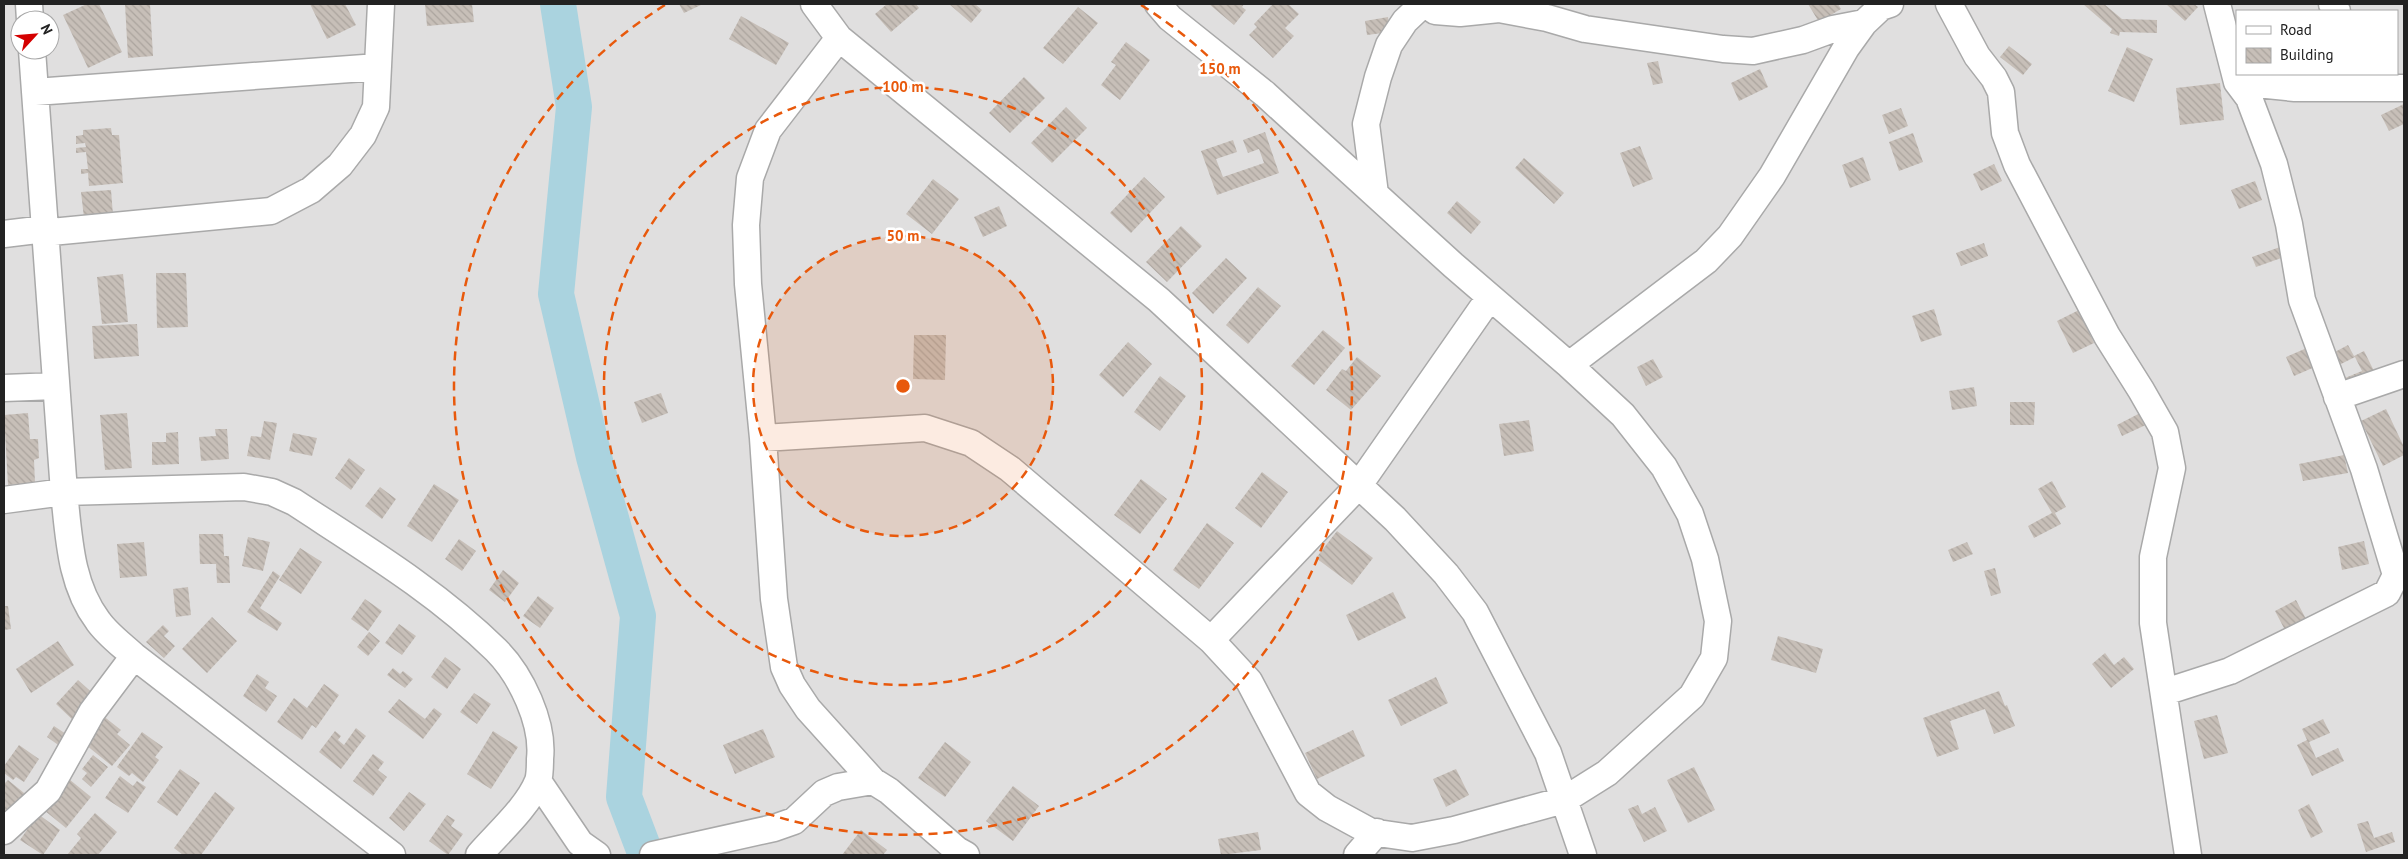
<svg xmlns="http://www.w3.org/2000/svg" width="2408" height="859" viewBox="0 0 2408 859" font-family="'PT Sans',sans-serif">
<defs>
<pattern id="building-back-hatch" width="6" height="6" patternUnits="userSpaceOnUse" patternTransform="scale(1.25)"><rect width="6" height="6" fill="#c7bfb8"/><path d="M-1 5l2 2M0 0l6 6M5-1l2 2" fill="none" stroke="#aba49e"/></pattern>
</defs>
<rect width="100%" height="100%" fill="#f2efe9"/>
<path fill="#e0dfdf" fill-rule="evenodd" d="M4 4H2404V855H4ZM2237 11H2397V74H2237ZM20 20H50V50H20Z"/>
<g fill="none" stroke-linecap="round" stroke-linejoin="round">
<path stroke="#aad3df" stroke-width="36" d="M558 4 574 107 556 294 594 457 638 616 624 797 646 855"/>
</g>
<path fill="url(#building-back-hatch)" d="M87 4H99L122 52 88 68 63 15Z
M125 4H150L153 56 128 58Z
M310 4H345L356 25 327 39Z
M425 4H472L474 22 427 26Z
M679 4H703L684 13Z
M887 4H916L919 8 891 32 875 14Z
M949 4H975L982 10 971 23Z
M1209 4H1244L1242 7 1246 10 1234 25Z
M1273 4H1288L1299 14 1285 28 1294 36 1273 58 1249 35 1257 27 1254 24Z
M1808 4H1838L1841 9 1819 22Z
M2083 4H2104L2122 19 2157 20V33L2120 32 2119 36 2110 33 2112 29Z
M2166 4H2194L2198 7 2185 21Z
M1078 7 1098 23 1063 64 1043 48Z
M741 16 789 43 776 65 729 39Z
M1388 17 1390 32 1367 35 1365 21Z
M1126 42 1150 60 1120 100 1101 85 1116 65 1111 62Z
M2009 46 2032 64 2023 75 2000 57Z
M2127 47 2153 59 2134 102 2108 91Z
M1658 61 1663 83 1653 85 1647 63Z
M1760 69 1768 87 1739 101 1731 83Z
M1024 77 1045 98 1010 133 989 113Z
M2220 83 2224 120 2180 125 2176 88Z
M2404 104V124L2389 131 2381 115Z
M1066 107 1087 128 1052 163 1031 143Z
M1901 108 1908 126 1889 134 1882 115Z
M111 128 112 135H119L123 183 89 186 88 173 81 174V169H88L86 152 76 153V148L86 147 85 143 76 144V136L83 135V130Z
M1265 132 1279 173 1217 195 1201 151 1233 140 1237 152 1216 159 1223 177 1264 163 1259 149 1248 153 1243 140Z
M1913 133 1923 162 1899 171 1889 142Z
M1640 146 1653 179 1633 187 1620 153Z
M1863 157 1871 180 1850 188 1842 165Z
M1524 158 1564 193 1554 204 1515 168Z
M1994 164 2002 181 1981 191 1973 174Z
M1144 177 1165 197 1131 233 1110 213Z
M933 179 959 199 932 234 906 214Z
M2255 181 2262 200 2239 209 2231 190Z
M111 190 113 215 84 218 81 192Z
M1457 201 1481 222 1471 234 1447 213Z
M999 206 1007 226 983 237 974 217Z
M1181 226 1202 246 1167 282 1146 262Z
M1984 243 1988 256 1961 266 1956 253Z
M2280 247 2284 257 2256 267 2252 257Z
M1226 258 1247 278 1213 314 1192 293Z
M156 273H186L188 327 157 328Z
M123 274 128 322 102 324 97 277Z
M1258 287 1281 306 1248 344 1226 325Z
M1934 309 1942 335 1921 342 1912 316Z
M2079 310 2094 343 2073 353 2057 321Z
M137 324 139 356 94 359 92 326Z
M1323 330 1345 348 1314 385 1291 366Z
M914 335H946L945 380 913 379Z
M1128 342 1152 364 1123 397 1099 375Z
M2348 345 2354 356 2364 351 2377 377 2351 389 2345 378 2362 371 2355 357 2339 365 2333 353Z
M2309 347 2317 366 2294 376 2286 357Z
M1357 357 1381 376 1351 410 1326 390 1342 369 1346 371Z
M1653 359 1663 377 1646 386 1637 367Z
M1160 376 1186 396 1160 431 1134 412Z
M1974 387 1977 406 1952 410 1949 391Z
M661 393 668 413 642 423 634 402Z
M2010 402H2035L2034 425H2010Z
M2386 409 2404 447V455L2383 466 2361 421Z
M2144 411 2150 423 2122 436 2117 425Z
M28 413 30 439H38L39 458 34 460 35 483 8 485 4 415Z
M127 413 132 468 105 470 100 415Z
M1529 420 1534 451 1504 456 1499 424Z
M264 421 277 423 270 460 247 456 251 436 261 437Z
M215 429H227L229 459 201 461 199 437 216 436Z
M178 432 179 464 152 465V442H166V433Z
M293 433 317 438 312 456 289 451Z
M2344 455 2348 473 2303 481 2299 464Z
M349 458 365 470 351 490 335 478Z
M1262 472 1288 492 1261 528 1235 508Z
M1141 479 1167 499 1140 534 1114 515Z
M2052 481 2066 507 2055 513 2061 524 2034 538 2028 526 2052 513 2038 489Z
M434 484 459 500 432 542 407 526Z
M380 487 396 499 382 519 365 506Z
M1207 523 1234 543 1199 589 1173 570Z
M1337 531 1373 558 1352 585 1316 558Z
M199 534H223L224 556H229L230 583H217L216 564H200Z
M248 537 270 542 263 571 242 566Z
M459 539 476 551 462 571 445 559Z
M2364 541 2369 564 2342 570 2338 547Z
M144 542 147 576 120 578 117 544Z
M1967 542 1973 554 1953 562 1948 550Z
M300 548 322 562 301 594 279 580Z
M1995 568 2001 593 1991 596 1984 571Z
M503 570 519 583 505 602 489 590Z
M273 571 280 576 260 608 282 623 277 631 247 612Z
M188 587 191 615 176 617 173 589Z
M1393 592 1406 618 1358 641 1346 615Z
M538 596 554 608 540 628 523 616Z
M365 599 382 611 368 631 351 619Z
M2296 600 2306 619 2285 630 2275 611Z
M4 606H8L11 629 4 630Z
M212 617 237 641 207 673 182 649Z
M399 624 416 636 402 655 385 643Z
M163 625 169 631 164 636 175 646 164 658 146 642Z
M369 632 380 641 368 656 357 647Z
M1778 636 1823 649 1816 673 1771 660Z
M58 641 74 665 31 693 16 669Z
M2105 653 2114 665 2124 657 2134 669 2111 688 2092 664Z
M445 657 461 669 447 689 431 677Z
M393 668 400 674 403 671 413 679 405 688 387 675Z
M257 674 269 682 265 688 277 696 266 712 243 696Z
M1436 677 1448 703 1401 726 1388 700Z
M78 680 98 698 76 723 56 704Z
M324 684 339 695 316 728 312 725 302 740 277 722 294 698 307 708Z
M1999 691 2005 706 2007 705 2015 726 1994 734 1985 709 1950 721 1959 749 1937 757 1923 718Z
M474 693 491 704 477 724 460 712Z
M399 699 425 719 434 708 442 714 423 739 388 712Z
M102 715 121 730 117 734 130 745 112 766 81 741Z
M2217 715 2228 753 2204 759 2194 721Z
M2323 719 2330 733 2309 742 2316 758 2338 748 2344 761 2312 776 2297 745 2307 740 2302 729Z
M54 726 72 738 64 749 47 737Z
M356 728 366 736 341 769 319 752 335 731 341 736 338 740 344 745Z
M763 729 775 757 735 774 723 745Z
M1353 730 1365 756 1317 779 1305 753Z
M493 731 518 747 491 789 467 774Z
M142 732 163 747 155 757 159 760 143 782 132 773 129 776 117 767Z
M945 742 971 762 945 797 918 778Z
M19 745 39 759 24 782 16 777 13 780 4 773V766Z
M373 754 384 762 378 770 387 777 373 796 353 781Z
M93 755 108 767 91 787 82 779 87 773 82 769Z
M1694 767 1715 810 1688 823 1667 780Z
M180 769 200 783 177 816 157 802Z
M1456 769 1469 795 1446 807 1433 779Z
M64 775 91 797 66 828 39 806Z
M120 776 133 786 137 781 146 787 128 813 105 798Z
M8 780 29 797 11 819 4 813V784Z
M1013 786 1039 806 1013 841 986 821Z
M215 792 235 808 201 855H183L174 848Z
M409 792 426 804 404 831 389 818Z
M2309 804 2323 832 2311 838 2298 810Z
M1638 805 1642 814 1655 807 1667 831 1644 842 1628 809Z
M95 813 117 832 98 855H67L81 838 77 834Z
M38 814 60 830 43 855 20 840Z
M447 815 455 820 451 826 463 834 448 855 429 841Z
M2368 821 2374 838 2392 832 2395 842 2366 852 2357 824Z
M861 830 887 850 883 855H842Z
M1258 832 1261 850 1221 855 1218 839Z"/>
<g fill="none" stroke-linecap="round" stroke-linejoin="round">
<defs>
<path id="minor" d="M29 4 30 20
M814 4 839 38 1159 300 1395 519 1446 574 1475 612 1548 753 1583 855
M1427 4 1435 11 1460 13 1499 9 1547 18 1585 29 1723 49 1753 51 1803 40 1833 29 1864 23
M1949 4 1977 56 1994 78 2001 92 2005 133 2017 165 2107 336 2141 390 2165 432 2172 468 2153 557V623L2188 855
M2332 4 2337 11
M839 38 768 130 750 178 746 225 748 284 763 438 774 599 784 667 792 685 808 709 873 781 889 791 957 850 966 855
M32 50 64 492C69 537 70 584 98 621 107 634 122 645 134 656L392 855
M2237 82 2295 88H2404
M35 92 378 67
M1375 194 1366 124 1378 77 1389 45 1405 21 1423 4
M4 234 45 229 51 232 271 211 311 190 340 165 363 135 376 107 381 4
M1569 365 1706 261 1730 236 1772 176 1846 48 1864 23 1881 7 1890 4
M4 388 56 386
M2337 397 2404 374
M763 438 925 428 971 443 1010 469 1211 640 1249 681 1308 793 1327 808 1371 832 1412 838 1454 830 1564 800 1607 773 1692 696 1714 658 1718 621 1705 559 1690 514 1664 467 1623 415 1569 365 1453 265 1265 94 1170 18 1158 4
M4 500 64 492 244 487 272 492 294 502C364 548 436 591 496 650 521 675 544 723 540 759 540 766 540 775 538 781 528 807 497 834 479 855
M1211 640 1359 485 1490 297
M2165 692 2230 671 2387 593 2396 575 2364 469 2302 300 2289 224 2274 164 2249 98 2237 82 2217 4
M538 781 580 843 597 855
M4 831 48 791 92 712 134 656
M653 855 774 828 794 821 824 793 838 787 873 781
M1357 855 1377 832"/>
</defs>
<use href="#minor" stroke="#a9a9a9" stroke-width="29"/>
<use href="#minor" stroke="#fff" stroke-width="26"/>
</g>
<circle cx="903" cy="386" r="150" fill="#e8590c" fill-opacity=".12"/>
<g fill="none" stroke="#e8590c" stroke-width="2.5" stroke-dasharray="9 6">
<circle cx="903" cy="386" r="150"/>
<circle cx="903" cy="386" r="299"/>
<path d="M1141 5A449 449 0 1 1 665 5"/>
</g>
<circle cx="903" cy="386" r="8" fill="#e8590c" stroke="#fff" stroke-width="2.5"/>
<g font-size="15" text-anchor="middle" font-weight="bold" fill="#e8590c" stroke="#fff" stroke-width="5" stroke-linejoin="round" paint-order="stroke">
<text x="1220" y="74">150 m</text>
<text x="903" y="92">100 m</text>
<text x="903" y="241">50 m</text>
</g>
<rect width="2408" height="859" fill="none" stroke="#222222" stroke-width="10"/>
<rect x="2236" y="10" width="162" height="65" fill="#ffffff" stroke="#a7a7a7"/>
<rect x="2246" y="26" width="25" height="8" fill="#ffffff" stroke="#a7a7a7"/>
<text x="2280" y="35" font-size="15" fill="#222222">Road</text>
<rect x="2246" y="48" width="25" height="15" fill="url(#building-back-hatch)" stroke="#a7a7a7"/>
<text x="2280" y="60" font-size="15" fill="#222222">Building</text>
<g transform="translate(35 35) rotate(64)"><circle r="24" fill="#ffffff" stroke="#a7a7a7"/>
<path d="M0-4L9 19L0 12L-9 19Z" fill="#d40000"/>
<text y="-8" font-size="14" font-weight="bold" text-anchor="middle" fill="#222222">N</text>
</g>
</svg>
